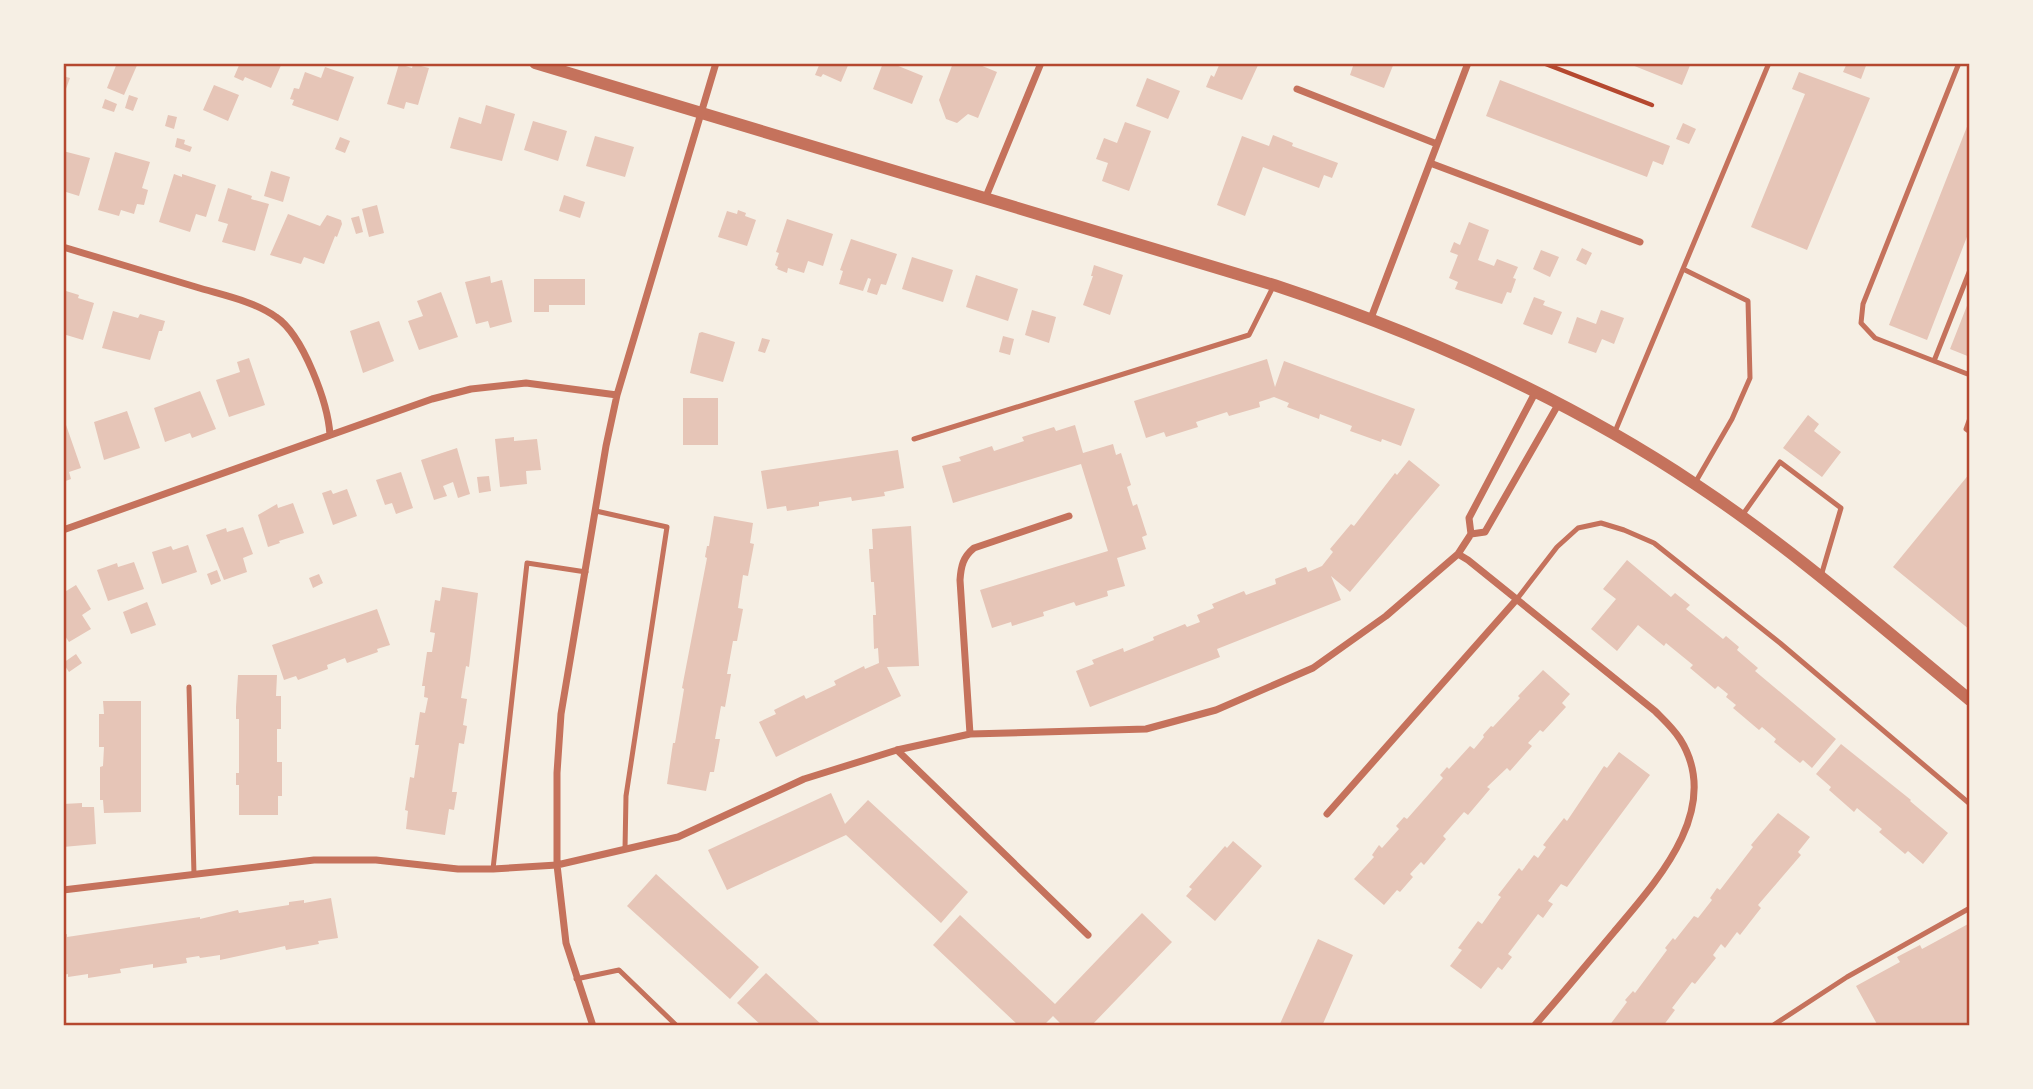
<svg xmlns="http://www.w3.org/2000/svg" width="2033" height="1089" viewBox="0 0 2033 1089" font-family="'Sofia Sans Condensed',sans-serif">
<rect width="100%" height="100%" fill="#f6efe4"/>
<path fill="#e6c5b7" d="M117 63H138L124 95 107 88Z
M240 63H282L271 88 245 77 243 81 234 77Z
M820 63H849L841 82 823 74 821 77 815 75Z
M883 63H891L923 76 912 104 873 89Z
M953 63H975L997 72 978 118 968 114 957 123 946 119 939 100Z
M1220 63H1259L1242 100 1206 87 1211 75 1214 77Z
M1354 63H1394L1384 88 1350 75Z
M1627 63H1691L1682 85Z
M1847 63H1867L1861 79 1843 72Z
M399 64 412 68 413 64 429 68 418 105 406 102 404 109 387 104Z
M325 67 354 77 338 121 292 105 294 100 290 99 294 88 299 89 305 72 321 78Z
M1799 72 1870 98 1807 250 1751 227 1805 94 1792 89Z
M63 76 70 78 63 97Z
M1147 78 1180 91 1168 119 1136 106Z
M1500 80 1670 146 1663 165 1653 161 1647 177 1486 116Z
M214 85 239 95 228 121 203 110Z
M129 95 138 98 133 111 125 108Z
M105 99 117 104 114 112 102 108Z
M486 105 515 114 502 161 450 148 459 117 481 124Z
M168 115 177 117 174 129 165 126Z
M1970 119V229L1927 340 1889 325Z
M533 121 567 131 558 161 524 150Z
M1125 122 1151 131 1129 191 1102 181 1108 163 1096 159 1104 138 1117 143Z
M1683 123 1696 129 1689 144 1676 139Z
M1273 135 1293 143 1292 146 1338 163 1332 178 1324 175 1319 188 1263 167 1245 216 1217 205 1242 136 1269 146Z
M595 136 634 147 625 177 586 166Z
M340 137 350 141 345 153 335 149Z
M177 138 185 140 184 144 192 147 190 152 175 147Z
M63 151 90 158 79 196 63 191Z
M115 152 150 162 142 188 148 190 144 205 137 204 134 214 121 210 119 216 98 210Z
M271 171 290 177 283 202 264 196Z
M174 174 182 177V174L216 185 206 217 196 214 190 232 159 222Z
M228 188 252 196 251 199 269 204 255 251 222 242 228 224 218 221Z
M564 195 585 202 580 218 559 211Z
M377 205 384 233 369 237 362 209Z
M738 210 746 213 745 216 756 220 747 246 718 237 727 211 737 214Z
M288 214 320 226 327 215 341 220 342 224 337 237 335 236 324 264 304 257 301 264 270 255Z
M359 216 363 232 356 234 351 218Z
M787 219 833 234 823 266 808 261 804 273 788 268 787 273 777 269 778 267 775 265 779 253 776 252Z
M1469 222 1489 230 1478 260 1494 266 1497 259 1518 267 1513 278 1516 279 1511 293 1507 292 1502 304 1455 289 1458 282 1449 278 1458 255 1450 252 1454 242 1460 245Z
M851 239 897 254 886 285 881 284 877 295 867 292 871 279 868 278 863 291 839 284 843 271 840 270Z
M1582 248 1592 253 1586 265 1576 260Z
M1541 250 1559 257 1550 277 1533 269Z
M912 257 953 270 943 302 902 289Z
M1094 265 1123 275 1110 315 1083 305 1093 276H1091Z
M976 275 1018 289 1008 321 966 307Z
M490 276 491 283 502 280 512 322 490 328 488 321 476 324 465 282Z
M534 279H585V305H549V312H534Z
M66 291 79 295 78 298 94 303 83 340 63 334V301Z
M441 292 458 337 419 350 408 321 423 316 417 301Z
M1534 297 1545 301 1543 305 1562 312 1552 335 1523 324Z
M1970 298V357L1950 349Z
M1032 310 1056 317 1049 343 1025 335Z
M1601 310 1624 318 1614 344 1602 339 1596 353 1568 343 1577 317 1596 324Z
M113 311 138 318 140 314 165 321 162 331H159L150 360 102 348Z
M379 321 394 361 363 373 350 331Z
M702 332 735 342 723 382 690 373 699 333Z
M1003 336 1014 339 1010 355 999 352Z
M762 338 770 340 765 353 758 351Z
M249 358 265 405 229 417 216 380 240 372 237 362Z
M1267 359 1275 387 1284 361 1415 409 1401 446 1382 439 1381 442 1350 431 1352 426 1320 414 1319 419 1287 407 1289 403 1274 397 1259 402 1260 407 1229 416 1227 412 1196 422 1198 427 1166 437 1164 432 1146 438 1134 401Z
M200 391 216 429 192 438 190 433 165 442 154 408Z
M683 398H718V445H683Z
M127 411 140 448 104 460 94 422Z
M1808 415 1819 424 1814 431 1841 452 1822 477 1783 448Z
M65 422 81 468 69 472 71 479 63 482V423Z
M1075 425 1083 453 1113 444 1116 455 1121 453 1131 485 1127 487 1133 506 1137 504 1147 535 1142 537 1146 549 1117 558 1125 586 1107 591 1108 596 1076 606 1074 602 1043 612 1044 616 1012 626 1011 622 992 628 980 590 1108 551 1081 464 953 503 942 466 961 461 959 457 992 446 994 451 1024 441 1022 437 1054 427 1056 431Z
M514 437V441L537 439 541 470 526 471 527 484 500 487 495 439Z
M457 448 470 494 458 498 453 482 443 486 447 496 434 500 421 460Z
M898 450 904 488 884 492 885 496 852 501 851 497 819 502V506L787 511 786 506 767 509 761 471Z
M1409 460 1440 485 1350 592 1331 576 1341 600 1217 649 1220 657 1090 707 1076 671 1094 664 1092 660 1123 648 1124 652 1154 640 1153 637 1185 624 1187 627 1200 622 1197 615 1214 608 1212 604 1244 591 1246 595 1276 584 1275 579 1306 567 1308 572 1322 566 1333 552 1330 549 1351 524 1354 526 1395 473 1397 475Z
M401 472 413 508 396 514 392 503 385 505 376 480Z
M1970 473V630L1893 567Z
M489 476 491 491 479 493 477 477Z
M347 489 357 516 333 525 322 493 331 490 333 494Z
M293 503 304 533 279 541 280 543 268 547 258 515 277 504 278 508Z
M714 516 753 523 750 543 754 544 748 576 743 575 738 608 743 609 737 641H733L727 674H731L725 707 721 706 715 739H720L714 772H710L706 791 667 784 673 743H675L684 689 682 688 707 558 705 557 707 546H709Z
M911 526 919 666 887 667 901 696 776 757 759 722 776 714 774 710 804 695 806 699 836 685 834 681 864 666 865 669 879 663 878 648 874 649 873 615H876L874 582H871L869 549H873L872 529Z
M243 527 253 554 243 558 247 572 224 580 206 535 226 528 227 532Z
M188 545 197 572 162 584 152 552 171 546 173 550Z
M1627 560 1671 597 1675 593 1690 605 1686 609 1723 639 1726 636 1739 647 1737 650 1758 668 1755 671 1836 739 1812 768 1803 760 1800 763 1774 742 1776 739 1762 727 1759 730 1733 708 1736 705 1726 697 1728 694 1718 686 1715 689 1690 668 1693 665 1666 643 1664 646 1638 625 1617 651 1591 629 1616 599 1603 589Z
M134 562 144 589 108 601 97 570 117 563 118 567Z
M217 570 221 581 211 585 207 574Z
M319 574 323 583 313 588 309 578Z
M76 585 91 609 82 615 91 629 69 642 63 633V593Z
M442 587 478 593 469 667 466 666 461 698 467 699 463 725 467 726 464 744 459 743 452 792H457L454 810 449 809 445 835 406 829 408 811 405 810 410 777 414 778 419 745H415L420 712 425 713 428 698 424 697 425 686H422L427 652H432L435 633 430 632 435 600 440 601Z
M147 602 156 625 131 634 123 612Z
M377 609 390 645 377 649 378 652 347 663 345 658 327 665 328 669 298 680 296 676 284 680 272 645Z
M76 654 82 663 69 672 63 663Z
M1543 670 1570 694 1562 703 1566 707 1543 732 1540 730 1528 743 1532 746 1510 771 1507 768 1487 787 1490 789 1468 815 1464 812 1443 836 1446 839 1424 865 1421 862 1410 874 1413 877 1400 892 1397 890 1384 905 1354 879 1374 857 1372 855 1379 845 1382 848 1399 829 1396 826 1404 817 1407 819 1443 778 1440 775 1447 767 1449 769 1470 746 1474 749 1484 737 1483 735 1491 726 1493 727 1520 698 1518 696Z
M238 675H277L276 696H281V729H277V762H282V796H278V815H239V785H236V773H239V719H236V707Z
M103 701H141V812L104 813 103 800H100V767L103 766 104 747H99V714H104Z
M1841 744 1911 800 1910 801 1948 833 1923 864 1908 851 1905 854 1879 832 1882 829 1857 808 1854 812 1829 790 1831 787 1816 774Z
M1619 752 1650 775 1567 887 1561 884 1548 901 1553 904 1543 918 1538 914 1508 954 1512 957 1502 970 1498 967 1481 989 1450 966 1462 950 1458 948 1478 921 1482 924 1501 897 1498 895 1519 868 1522 871 1534 855 1538 858 1546 847 1543 845 1564 818 1567 821 1604 766 1607 768Z
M831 793 845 824 868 800 968 892 941 923 846 835 727 890 708 850Z
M82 803V807H94L96 844 63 847V804Z
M1778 813 1810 837 1798 852 1801 855 1758 905 1761 908 1740 935 1737 932 1725 948 1721 944 1713 955 1716 958 1695 984 1692 982 1672 1008 1675 1010 1663 1026H1609L1627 1002 1625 1000 1633 991 1635 993 1667 950 1665 948 1673 938 1675 940 1694 916 1698 918 1712 900 1710 898 1717 888 1720 890 1753 847 1751 845Z
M1233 841 1262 866 1215 921 1186 896 1192 889 1189 887 1225 846 1227 848Z
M656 874 759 967 730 999 627 906Z
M331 898 338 938 318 941 319 944 286 950 285 946 220 960V955L200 958 199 956 186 958 187 963 153 968V964L120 969 121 973 88 978V974L68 977V974L63 975V935L67 934V937L200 917V919L238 910 239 913 289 905V902L304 900V903Z
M1142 913 1172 942 1091 1026H1063L1053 1016 1043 1026H1019L933 945 960 915 1055 1004Z
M1970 923V1026H1878L1856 986 1900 962 1897 957 1920 945 1922 949Z
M1318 939 1353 955 1322 1026H1279Z
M766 973 823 1026H762L737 1003Z"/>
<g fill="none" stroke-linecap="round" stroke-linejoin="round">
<path stroke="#b5482f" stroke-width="4.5" d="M1543 63 1652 105"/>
<path stroke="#c5725c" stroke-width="5" d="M1959 63 1863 304 1861 323 1875 338 1970 375
M1683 269 1748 301 1750 378 1732 419 1695 483
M1934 361 1970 270
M1970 418 1966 429 1970 432
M1614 434 1769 63
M914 439 1249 335 1274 285
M596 511 667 527 626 796 625 849
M1741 517 1780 462 1841 508 1821 576
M1517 599 1557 547 1578 528 1601 523 1624 530 1654 543 1780 643 1970 804
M189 687 194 874
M493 869 527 563 586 572
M576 979 619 970 677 1026
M1772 1026 1847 977 1970 908"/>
<path stroke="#c5725c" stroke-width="7" d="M1297 89 1437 144
M1430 163 1640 242
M985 199 1041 63
M63 247C107 260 152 274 196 287 222 295 254 301 276 317 303 335 328 403 330 435
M1371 318 1468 63
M63 530 432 399 471 389 526 383 617 395
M1471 534 1485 532 1559 403
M1458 554 1468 560 1655 711C1664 720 1673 728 1680 739 1724 809 1656 882 1614 932 1587 964 1561 996 1534 1026
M970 734 960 580C961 566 963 557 974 548L1069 516
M897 750 1088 935
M1327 814 1517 599
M63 890 314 860H376L458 869H493L557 865 678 837 804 779 897 750 970 734 1146 729 1216 710 1313 668 1386 616 1458 554 1471 534 1469 518 1536 391
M593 1026 566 943 557 865V773L561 714 606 446 617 395 716 63"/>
<path stroke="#c5725c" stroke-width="12" d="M535 63 1274 285C1422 334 1565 397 1695 484 1792 548 1880 626 1970 700"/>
</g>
<rect width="2033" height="1089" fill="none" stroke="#f6efe4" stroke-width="130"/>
<rect x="65" y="65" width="1903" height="959" fill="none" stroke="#b5482f" stroke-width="2.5"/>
</svg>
